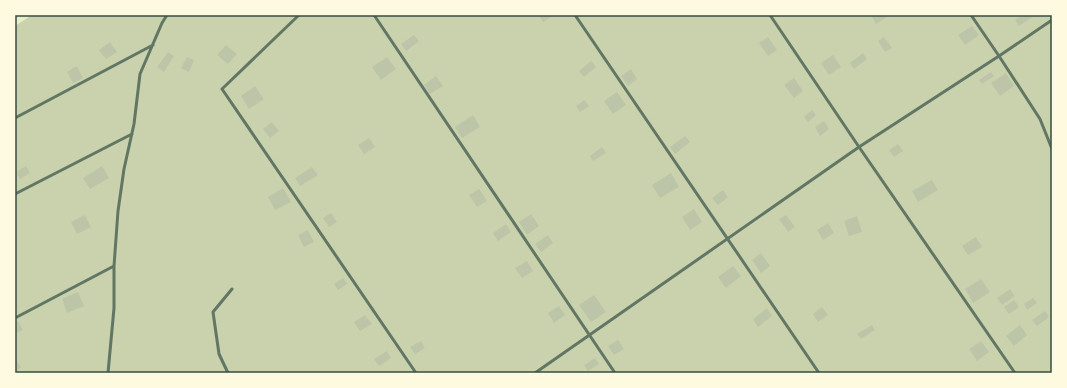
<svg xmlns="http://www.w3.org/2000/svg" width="1067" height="388" viewBox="0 0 1067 388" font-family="'Open Sans',sans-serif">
<rect width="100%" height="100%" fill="#e9edc9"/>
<path fill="#cad2ad" d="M32 15H1052V373H15V26Z"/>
<path fill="#bcc5a7" d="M539 15H554L543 22Z
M871 15H890L876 24Z
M1022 15H1031L1033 17 1019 26 1015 20Z
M972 26 979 35 965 45 958 35Z
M414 35 419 41 406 51 401 44Z
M768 37 777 50 768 56 759 43Z
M884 37 892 48 885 52 878 41Z
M110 42 117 52 106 59 99 50Z
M226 45 237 54 228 64 217 55Z
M168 52 174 56 164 72 157 67Z
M863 53 867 59 854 69 850 63Z
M833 55 841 67 829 75 821 63Z
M187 57 194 60 189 72 181 68Z
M387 57 396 69 381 80 372 67Z
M591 61 596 67 584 77 579 71Z
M77 66 83 78 73 83 67 72Z
M631 69 637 79 628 86 621 76Z
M991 72 994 76 982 84 979 80Z
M1006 73 1014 86 1000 96 991 83Z
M436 76 443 86 430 94 424 85Z
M794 78 803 91 794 98 784 85Z
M255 86 264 99 249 109 241 96Z
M617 92 626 105 613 114 604 101Z
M584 100 589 106 580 112 576 106Z
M812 110 816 115 808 122 804 117Z
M473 115 480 127 462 138 455 127Z
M824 121 829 129 820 136 815 127Z
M272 122 279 131 270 138 263 129Z
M685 136 690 142 675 154 670 147Z
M369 138 375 147 364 154 358 145Z
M898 144 903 151 894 157 889 150Z
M602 147 606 153 593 161 590 156Z
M26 166 30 173 20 179 16 172Z
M102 166 109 178 90 189 83 178Z
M312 167 318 175 300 186 295 178Z
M671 173 679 187 660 198 652 185Z
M932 180 938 190 918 202 912 191Z
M283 188 291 202 275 210 268 197Z
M479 189 487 201 477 207 469 195Z
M723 190 728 197 718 205 712 198Z
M694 209 702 222 690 230 682 217Z
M331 213 337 222 329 227 323 218Z
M531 214 539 226 527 235 519 222Z
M85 215 91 227 77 234 71 222Z
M786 215 795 227 788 232 779 219Z
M857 216 862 232 849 236 844 221Z
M828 223 834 233 823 240 817 230Z
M506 224 511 232 498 241 493 233Z
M308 230 314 242 304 247 298 235Z
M548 235 553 243 541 252 535 244Z
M976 237 982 247 968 255 962 246Z
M761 253 770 266 761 273 752 260Z
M527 261 533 271 522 278 515 268Z
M733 266 741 276 726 288 718 277Z
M343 278 347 284 338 290 334 284Z
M981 279 990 292 973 303 965 289Z
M1010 289 1015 296 1002 305 997 298Z
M78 292 84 306 67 313 62 299Z
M594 295 606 312 591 322 579 305Z
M1033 298 1037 303 1027 310 1024 304Z
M1014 300 1019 307 1009 314 1004 307Z
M559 306 565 315 554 323 548 313Z
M822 307 828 315 818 322 813 314Z
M767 308 772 316 758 327 753 319Z
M1045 311 1049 317 1037 326 1032 320Z
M365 315 372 324 360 331 354 322Z
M18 321 23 330 15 334V323Z
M872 325 875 330 861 339 857 334Z
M1020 325 1027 335 1014 346 1006 336Z
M618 340 624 349 614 355 608 346Z
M421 341 425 348 415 354 410 347Z
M981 341 989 352 977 361 969 349Z
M387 351 391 358 379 366 374 359Z
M595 358 599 364 588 371 584 365Z
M15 359 21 367 16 371 15 370Z"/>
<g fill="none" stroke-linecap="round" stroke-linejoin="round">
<path stroke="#617663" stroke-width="3" d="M299 15 222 89 416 373
M374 15 615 373
M575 15 819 373
M971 15 999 56 859 147 1015 373
M1052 20 999 56 1040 119 1052 149
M15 118 153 45
M15 194 132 134
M15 318 114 266
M108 373 114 308V266L118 211 124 169 134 124 140 74 162 23 167 15
M228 373 219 354 213 312 232 289
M535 373 859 147 770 15"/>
</g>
<rect width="1067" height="388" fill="none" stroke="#fefae0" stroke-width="32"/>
<rect x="16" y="16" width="1035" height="356" fill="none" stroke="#344e41" stroke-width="1.5"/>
</svg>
